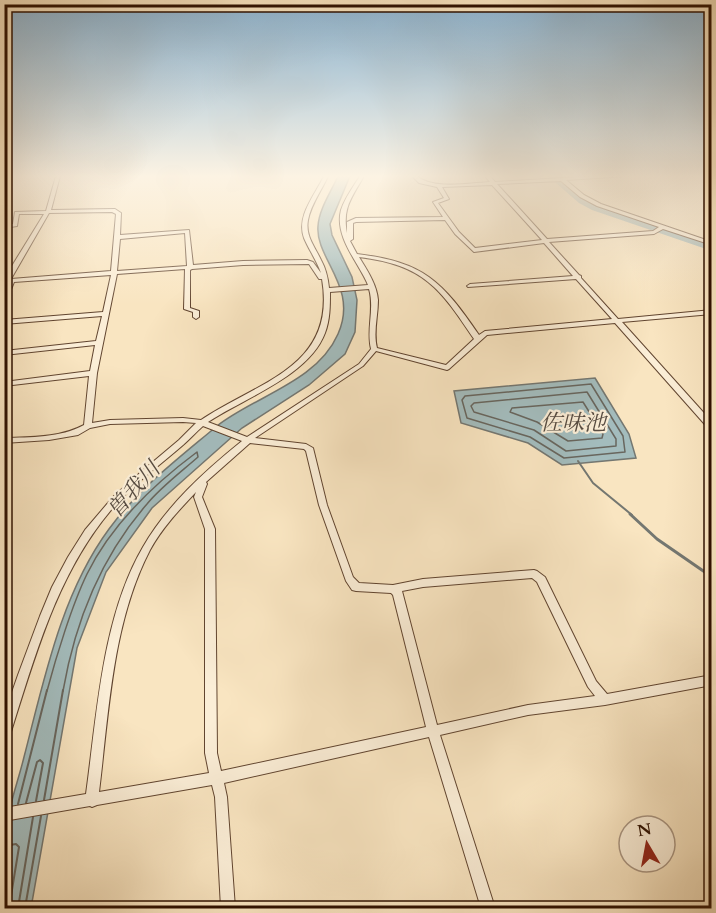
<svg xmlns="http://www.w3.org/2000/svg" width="716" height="913" viewBox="0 0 716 913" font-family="Cardo,'Noto Serif JP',serif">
<rect width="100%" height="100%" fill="#f9e5c1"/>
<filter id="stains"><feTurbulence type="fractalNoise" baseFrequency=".00333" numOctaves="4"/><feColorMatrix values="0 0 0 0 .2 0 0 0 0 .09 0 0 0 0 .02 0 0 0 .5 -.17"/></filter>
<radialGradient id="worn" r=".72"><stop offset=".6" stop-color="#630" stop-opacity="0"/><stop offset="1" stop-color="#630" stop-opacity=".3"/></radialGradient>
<path fill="#a3bcbd" stroke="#747771" stroke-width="1.5" d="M338 176H350L330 224 332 235 352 277 357 300 355 332 345 354 309 385 242 428 152 508 106 572 77 648 31 908H5C5 885 2 860 5 836 7 810 18 782 24 757 44 680 61 594 109 529 139 488 179 458 217 426 255 396 317 382 338 334 359 287 315 259 318 226 319 209 331 192 338 176Z
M595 378 629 434 636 458 562 465 528 443 461 423 454 391Z"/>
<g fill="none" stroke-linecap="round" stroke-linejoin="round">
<path stroke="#68665e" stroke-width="1.5" d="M591 384 623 436 625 452 564 458 530 437 467 418 462 400 465 396Z
M587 392 616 439V446L566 451 534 430 474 412 471 406 474 403Z
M583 402 603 434 602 438 568 441 537 422 510 412 512 408Z
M47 691C56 657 72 605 87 574 111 525 154 484 197 452L198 457C181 472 161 487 147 504 100 558 75 622 63 691"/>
<path stroke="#68665e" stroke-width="2" d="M44 800 63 690
M26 803 37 762 40 760 43 763 36 801
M18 804 47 690
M4 846 16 844 19 847 9 908
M18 908 33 817
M25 908 41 816"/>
<path stroke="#747771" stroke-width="2" d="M578 461 593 483 632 515"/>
<path stroke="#747771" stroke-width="3" d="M630 514 657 539 712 577"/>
<path fill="#a3bcbd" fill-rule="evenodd" d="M548 176C563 176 583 198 598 206L712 245V251L592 210 579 203Z"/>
<defs>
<path id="minor" d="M56 176H60L51 210 115 209 121 213 120 235 189 230 193 265 243 261 307 260 313 262 321 273C317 261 309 250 304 238 296 216 315 195 324 176H328C322 190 311 204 308 220 305 236 315 247 321 260 326 269 328 278 329 288L368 285C359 263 334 237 341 210 345 198 353 187 360 176H364C352 197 342 208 347 233V222L356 218 443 217 433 202 444 198 437 187 419 183 412 176H417C433 190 469 183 490 182L485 176H490L495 182 595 176H626L566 180 584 195 601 204 712 242V245L663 229 654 234 549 242 579 275 581 276V278L618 319 712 310V314L622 322 712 422V429H709L615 323 487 335 449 369 447 370 376 351 363 366 255 438 306 444 313 448 327 505 353 577 359 583 393 585 423 579 534 570 537 571 545 577 596 681 607 694 712 675V685L605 705 528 715 440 735 495 908H481L429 737 224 783 227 797 235 908H221L215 797 212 785 97 805 92 807 90 806 4 821V808L86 794C97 715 102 617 143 547 167 505 205 471 242 441L203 426C196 432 190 439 183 445 159 466 132 485 111 510 57 574 35 656 10 735L8 739 4 740V715L18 675 40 616 52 587 68 557 85 530 113 497 141 472 179 440 196 423 183 422 110 424 90 428 78 435 49 440 4 443V438C31 437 60 438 84 425L89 376 4 386V382L90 371 95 345 4 355V351L96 341 102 316 4 324V320L103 312 111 275 14 282 7 299 4 301V290L7 283H4V279L44 214H19L17 226 4 228V224H13L15 212 46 211ZM561 181 580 197 597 206 659 227 653 231 547 239 497 184ZM492 185 542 240 475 248 459 232 438 203 449 199 442 187ZM112 212 116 214 111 271 11 279 49 213ZM445 220 455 234 474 252 544 243 573 276 470 284 467 286 468 287 576 279 612 319 485 331 479 335C442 281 424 262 357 254L350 241 353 239V223L356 222ZM185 233 187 266 117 271 120 239ZM359 257C424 265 440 288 474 339L446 365 377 348C373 332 378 317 378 300 377 285 367 270 359 257ZM309 264 319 279H322C337 367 259 381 201 420L183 418 110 420 92 423 97 373 117 274 185 269 184 309 193 312V317L196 319 199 317V311L190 308V270L192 269 243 265ZM369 289C375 309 366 329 371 349L359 364 247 437 208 422C244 398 309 376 325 333 330 320 330 306 330 292ZM250 443 304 449 306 451 319 505 346 581 352 590 356 591 391 593 393 595 426 727 221 771 217 753 215 529 202 497 207 484 206 482ZM196 492 194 497 205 529V753L209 773 99 792C109 712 112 623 150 550 162 528 179 510 196 492ZM532 578 537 582 588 687 595 696 528 705 437 725 402 591 423 587Z"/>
</defs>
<use href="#minor" stroke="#614530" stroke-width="2"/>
<use href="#minor" fill="#fbeed7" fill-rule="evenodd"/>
</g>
<linearGradient id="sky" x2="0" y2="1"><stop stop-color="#8cb7d7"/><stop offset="0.58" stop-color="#fcf3e3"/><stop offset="1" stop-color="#fcf3e3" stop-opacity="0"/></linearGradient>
<rect width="716" height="304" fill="url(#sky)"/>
<g text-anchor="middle" stroke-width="4.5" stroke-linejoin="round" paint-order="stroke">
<g font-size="22" font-style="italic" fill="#574c42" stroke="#fbeed7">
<text x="573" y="430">佐味池</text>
<text transform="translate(133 489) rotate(-48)" y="8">曽我川</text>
</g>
</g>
<rect width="716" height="913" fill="none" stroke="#f9e5c1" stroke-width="24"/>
<rect x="6" y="6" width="704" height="901" fill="none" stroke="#2e1000" stroke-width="3"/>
<rect x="12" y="12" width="692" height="889" fill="none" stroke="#2e1000" stroke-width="1.5"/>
<g transform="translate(647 844) rotate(350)"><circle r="28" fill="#fbeed7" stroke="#a99581" stroke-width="1.5"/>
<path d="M0-4.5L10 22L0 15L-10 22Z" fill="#8f2418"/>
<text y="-9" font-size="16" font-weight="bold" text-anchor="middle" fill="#2e1000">N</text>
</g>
<rect width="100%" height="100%" filter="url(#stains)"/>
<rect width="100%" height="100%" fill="url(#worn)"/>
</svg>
